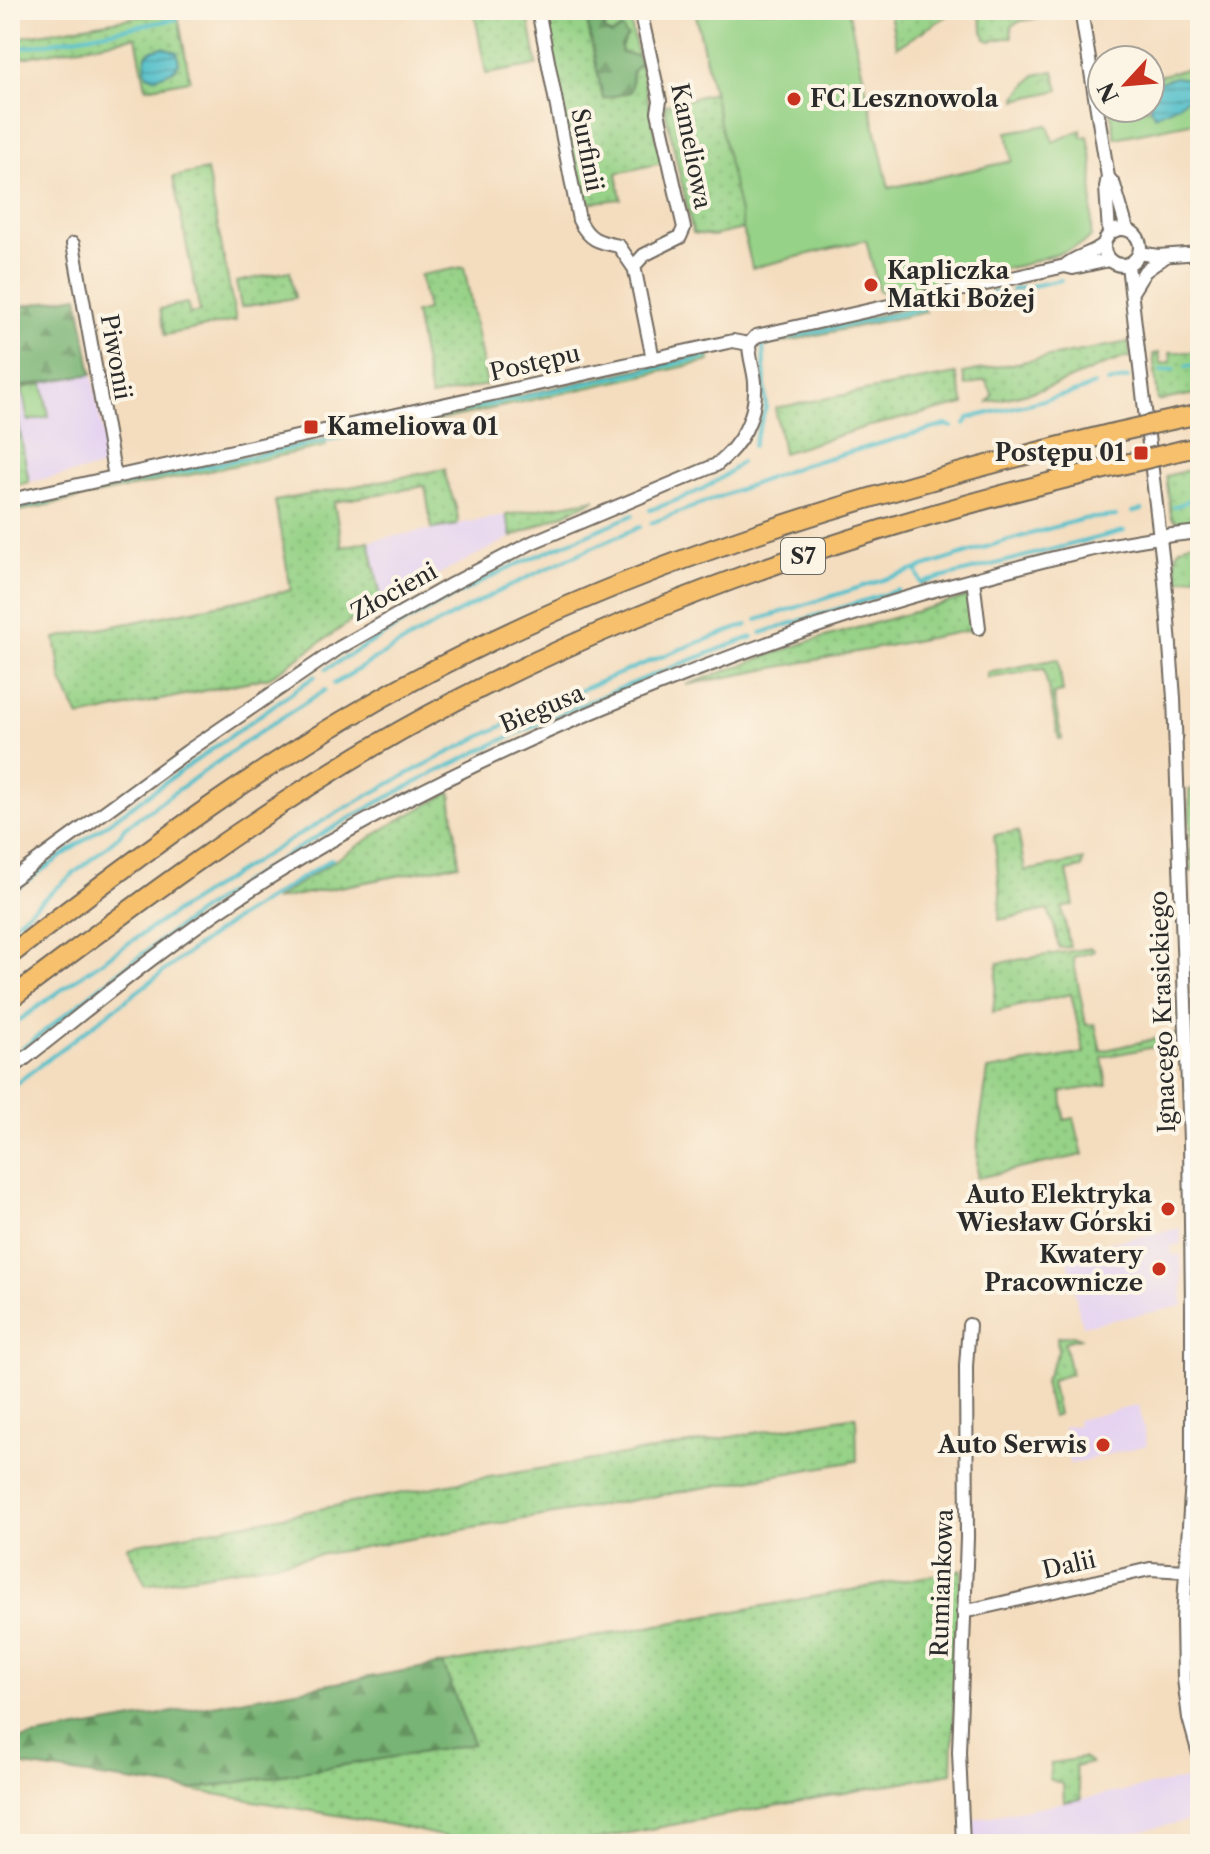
<svg xmlns="http://www.w3.org/2000/svg" width="1210" height="1854" viewBox="0 0 1210 1854" font-family="'Libre Caslon Text',serif">
<defs>
<pattern id="grass-dots" width="8" height="8" patternUnits="userSpaceOnUse" patternTransform="scale(2)"><rect width="8" height="8" fill="#96d287"/><path d="M2 2h.1M6 6h.1" fill="none" stroke="#81b475" stroke-width="1.8" stroke-linecap="round"/></pattern>
<pattern id="forest-firs" width="22" height="20" patternUnits="userSpaceOnUse" patternTransform="scale(2)"><rect width="22" height="20" fill="#78b474"/><path d="M5 1l3.5 6h-7zM16 11l3.5 6h-7z" fill="#63935f"/></pattern>
<pattern id="park-crowns" width="20" height="18" patternUnits="userSpaceOnUse" patternTransform="scale(2)"><rect width="20" height="18" fill="#96d287"/><path d="M2 6a3 3 0 1 1 6 0M12 15a3 3 0 1 1 6 0" fill="none" stroke="#81b475"/></pattern>
<pattern id="water-rules" width="6" height="5" patternUnits="userSpaceOnUse" patternTransform="scale(2)"><rect width="6" height="5" fill="#53c0cb"/><path d="M0 2.5h6" fill="none" stroke="#459ca5"/></pattern>
</defs>
<rect width="100%" height="100%" fill="#fcf5e5"/>
<filter id="ink" filterUnits="userSpaceOnUse"><feTurbulence type="fractalNoise" baseFrequency=".0125" numOctaves="2"/><feDisplacementMap in="SourceGraphic" scale="16" xChannelSelector="R" yChannelSelector="G"/><feConvolveMatrix kernelMatrix="1 2 1 2 8 2 1 2 1" color-interpolation-filters="sRGB"/></filter>
<filter id="wash" filterUnits="userSpaceOnUse"><feTurbulence type="fractalNoise" baseFrequency=".006" numOctaves="4" result="noise"/><feDisplacementMap in="SourceGraphic" scale="32" xChannelSelector="R" yChannelSelector="G"/><feGaussianBlur stdDeviation="1.8" result="paint"/><feColorMatrix in="noise" values="0 0 0 0 0 0 0 0 0 0 0 0 0 0 0 0 0 1.4 0 .05"/><feComposite in="paint" operator="in"/></filter>
<g filter="url(#wash)">
<rect width="100%" height="100%" fill="#f4ddbf"/>
<path fill="#e5d3f1" d="M92 374 109 466 29 482 12 388Z
M506 515 512 537 382 603 369 541Z
M1180 1228 1181 1244 1171 1246V1250L1172 1255H1181L1183 1306 1082 1326 1066 1252Z
M1139 1405 1147 1445 1070 1464 1063 1427 1078 1425 1077 1420Z
M1197 1777 1200 1786 1198 1790 1200 1818 1082 1844H972L971 1820Z"/>
<path fill="url(#grass-dots)" stroke="#607e59" stroke-width="2" d="M177 10 190 80 146 88 136 37 10 60V39Z
M474 10H527L537 65 486 74Z
M542 10H585L603 99 631 79 634 68 640 63 662 163 617 173 621 199 579 204Z
M606 10H628L638 56 622 53 621 47 627 37 616 32 612 35 606 32 604 24Z
M695 10H848L750 258 743 229 713 236 693 233 664 105 713 93Z
M889 10H957L897 47Z
M978 10H1067L1068 13 1021 21 1011 26 1012 37 990 41 985 39Z
M207 170 236 321 165 335 160 309 187 303 190 314 200 312 173 177Z
M464 267 487 385 431 397 415 313 427 310 420 275Z
M290 271 295 298 241 307 236 282Z
M918 306H922L926 312 779 343 778 338Z
M1129 342 1130 357C1105 362 1084 375 1060 383 1037 392 1012 397 988 402L993 395 985 380 966 386 963 373Z
M1170 352H1200V393L1158 401 1153 354 1159 353 1161 364 1171 362Z
M709 353 710 361 417 425 416 422 432 415Z
M956 374 964 404 866 427 783 453 775 408Z
M10 377 29 482 10 487Z
M325 439 326 446 10 513V506Z
M1200 467V527L1185 529 1183 523 1174 520 1171 516 1166 476Z
M445 469C445 488 461 506 457 525L432 529 425 486 334 502 342 547 369 541 382 603 363 613 270 677 79 717 62 681 55 638 291 590 275 501Z
M595 499V500L512 537 506 515Z
M1200 541V575L1177 581C1175 557 1171 544 1200 541Z
M974 595 976 629 686 685 807 642Z
M1058 659 1063 692 1053 694 1062 739H1059L1044 669 988 678 987 673Z
M1200 787V869L1191 871 1189 790Z
M451 792 459 864 273 900 395 822Z
M1018 831 1025 871 1083 860 1082 868 1067 871 1074 905 1062 908 1070 947 1059 948 1055 929 1048 910 999 920 1000 893 994 835Z
M1090 948 1094 950 1093 952 1073 957 1086 1025 1095 1024 1101 1051 1176 1034V1043L1102 1057 1107 1085 1062 1092 1064 1120 1074 1118 1083 1155 977 1178 978 1135 988 1070 1084 1053 1071 994 993 1012 998 963Z
M1073 1335 1080 1338 1064 1342 1071 1374 1051 1380 1058 1414 1052 1417 1044 1382 1058 1352 1057 1337Z
M856 1416 857 1461 146 1585 127 1546 460 1482Z
M962 1570 956 1651 952 1773 570 1844 463 1841 393 1825 191 1790 473 1744 443 1664Z
M1083 1758 1091 1763 1075 1767 1081 1799 1064 1802 1063 1784 1049 1779 1051 1763Z"/>
<path fill="url(#forest-firs)" stroke="#527050" stroke-width="2" d="M585 10H606L604 24 606 32 612 35 622 28 627 37 621 46 622 53 638 56 640 63 632 72 631 92 603 99Z
M78 296 92 374 12 388 10 308Z
M443 1664 473 1744 191 1790 10 1764V1741Z"/>
<path fill="url(#park-crowns)" stroke="#607e59" stroke-width="2" d="M1054 71 1059 90 1017 100 1016 97 1035 75Z
M43 384 49 417 28 421 22 388Z"/>
<path fill="#96d287" stroke="#607e59" stroke-width="2" d="M695 10H848L889 188 1012 161 1007 132 1048 125 1053 142 1081 130 1082 137 1088 136 1093 164 1091 237C1079 250 1045 256 1026 264L900 293 892 288 879 292 866 240 752 268Z
M1194 67 1200 121 1115 138 1110 108H1150V78Z"/>
<path fill="url(#water-rules)" stroke="#3f767b" stroke-width="2" d="M163 47 177 52 179 63 174 70 154 78 147 75 145 69 146 55 152 50Z
M1175 77 1187 79 1191 95 1178 105 1155 116 1150 108V85Z"/>
<g fill="none" stroke-linecap="round" stroke-linejoin="round">
<path stroke="#53c0cb" stroke-width="4" d="M189 16 197 10
M10 50 177 19
M1012 290 1061 280
M991 294 1001 292
M974 298 984 296
M938 305 955 302
M1186 366H1200
M1161 371 1174 369
M1108 383 1128 378
M438 416 707 357
M965 424 969 418 1077 392 1094 385
M753 446 766 407 763 346 782 339 922 309
M1174 507 1195 498
M10 509 343 437
M650 510C686 497 713 488 741 462
M1132 512 1142 510
M651 523 803 465 946 425 952 427
M1188 524 1200 522
M916 569 921 583 1124 531
M757 620 1002 542 1083 519 1116 516
M761 633 898 590
M326 669 406 622 504 570 633 515
M334 684C431 623 534 571 640 527
M10 893 315 676
M10 927 120 835 124 828 264 729 325 690
M10 1027C238 859 479 718 747 625
M10 1058C79 1005 146 948 218 899 383 788 565 706 752 637
M10 1088 196 947 234 920 332 859"/>
</g>
</g>
<g filter="url(#ink)">
<g fill="none" stroke-linecap="round" stroke-linejoin="round">
<defs>
<path id="minor" d="M538 10 579 220C589 240 598 242 619 246L634 268
M640 10 660 101 658 112 684 228 680 237 644 255 634 266 653 359
M1081 10 1108 177 1106 187 1109 233
M1108 177 1114 185 1127 229
M1104 247a18 18 0 1 1 36 0a18 18 0 1 1-36 0Z
M73 244 115 477
M1139 253 1158 256 1200 253
M1128 265 1165 581 1174 698 1190 1141 1192 1306V1479L1183 1619 1184 1679 1189 1718 1200 1758
M1065 266C1076 255 1092 255 1104 244
M1132 292 1145 271 1166 256
M749 344 756 336 1065 266 1073 268 1109 260
M10 500 733 341 749 344
M973 579 979 628
M10 881 188 751 339 648 452 584 533 542 716 465C742 444 757 416 755 382 754 369 749 357 749 344
M10 1070C85 1012 158 950 238 898 358 818 488 755 621 700 730 655 840 615 953 585 1035 562 1116 540 1200 532
M963 1612 1150 1569 1186 1571
M963 1844 959 1752 967 1538 966 1366 969 1325"/>
<path id="highway" d="M1176 419 1200 414
M1183 450 1200 447
M10 955C140 854 272 756 418 678 639 560 868 493 1109 434
M10 999C136 904 262 810 400 731 622 606 870 524 1117 466"/>
</defs>
<use href="#minor" stroke="#71695f" stroke-width="16"/>
<use href="#highway" stroke="#71695f" stroke-width="22"/>
<use href="#minor" stroke="#fff" stroke-width="12"/>
<use href="#highway" stroke="#f7c06c" stroke-width="18"/>
<defs>
<path id="highway-bridge" d="M1109 434 1176 419
M1117 466 1183 450"/>
</defs>
<use href="#highway-bridge" stroke="#71695f" stroke-width="22" stroke-linecap="butt"/>
<use href="#highway-bridge" stroke="#f7c06c" stroke-width="18"/>
</g>
</g>
<g fill="#c8321e" stroke="#fcf5e5" stroke-width="3">
<circle cx="794" cy="99" r="8"/>
<circle cx="871" cy="285" r="8"/>
<rect x="303" y="419" width="16" height="16" rx="4"/>
<rect x="1133" y="445" width="16" height="16" rx="4"/>
<circle cx="1168" cy="1209" r="8"/>
<circle cx="1159" cy="1269" r="8"/>
<circle cx="1103" cy="1445" r="8"/>
</g>
<g text-anchor="middle" stroke-width="8" stroke-linejoin="round" paint-order="stroke">
<rect fill="#fcf5e5" stroke="#6a6863" stroke-width="2" x="781" y="538" width="44" height="36" rx="6"/>
<g font-size="22" font-weight="bold" fill="#2b2b2b">
<text x="803" y="564">S7</text>
</g>
<g font-size="24" font-weight="bold" fill="#2b2b2b" stroke="#fcf5e5" text-anchor="end">
<text x="810" y="107" text-anchor="start">FC Lesznowola</text>
<text x="887" y="279" text-anchor="start">Kapliczka<tspan x="887" dy="28">Matki Bożej</tspan></text>
<text x="327" y="435" text-anchor="start">Kameliowa 01</text>
<text x="1125" y="461">Postępu 01</text>
<text x="1152" y="1203">Auto Elektryka<tspan x="1152" dy="28">Wiesław Górski</tspan></text>
<text x="1143" y="1263">Kwatery<tspan x="1143" dy="28">Pracownicze</tspan></text>
<text x="1087" y="1453">Auto Serwis</text>
</g>
<g font-size="24" fill="#2b2b2b" stroke="#fcf5e5">
<text transform="translate(691 146) rotate(79)" y="8">Kameliowa</text>
<text transform="translate(587 150) rotate(79)" y="8">Surfinii</text>
<text transform="translate(116 357) rotate(80)" y="8">Piwonii</text>
<text transform="translate(535 363) rotate(-13)" y="8">Postępu</text>
<text transform="translate(394 592) rotate(-29)" y="8">Złocieni</text>
<text transform="translate(542 709) rotate(-23)" y="8">Biegusa</text>
<text transform="translate(1163 1012) rotate(-92)" y="8">Ignacego Krasickiego</text>
<text transform="translate(1069 1565) rotate(-13)" y="8">Dalii</text>
<text transform="translate(942 1583) rotate(-88)" y="8">Rumiankowa</text>
</g>
</g>
<rect width="1210" height="1854" fill="none" stroke="#fcf5e5" stroke-width="40"/>
<g transform="translate(1126 84) rotate(244)"><circle r="38" fill="#fcf5e5" stroke="#a8a49b" stroke-width="2"/>
<path d="M0-6L14 30L0 20L-14 30Z" fill="#c8321e"/>
<text y="-12" font-size="22" font-weight="bold" text-anchor="middle" fill="#2b2b2b">N</text>
</g>
</svg>
